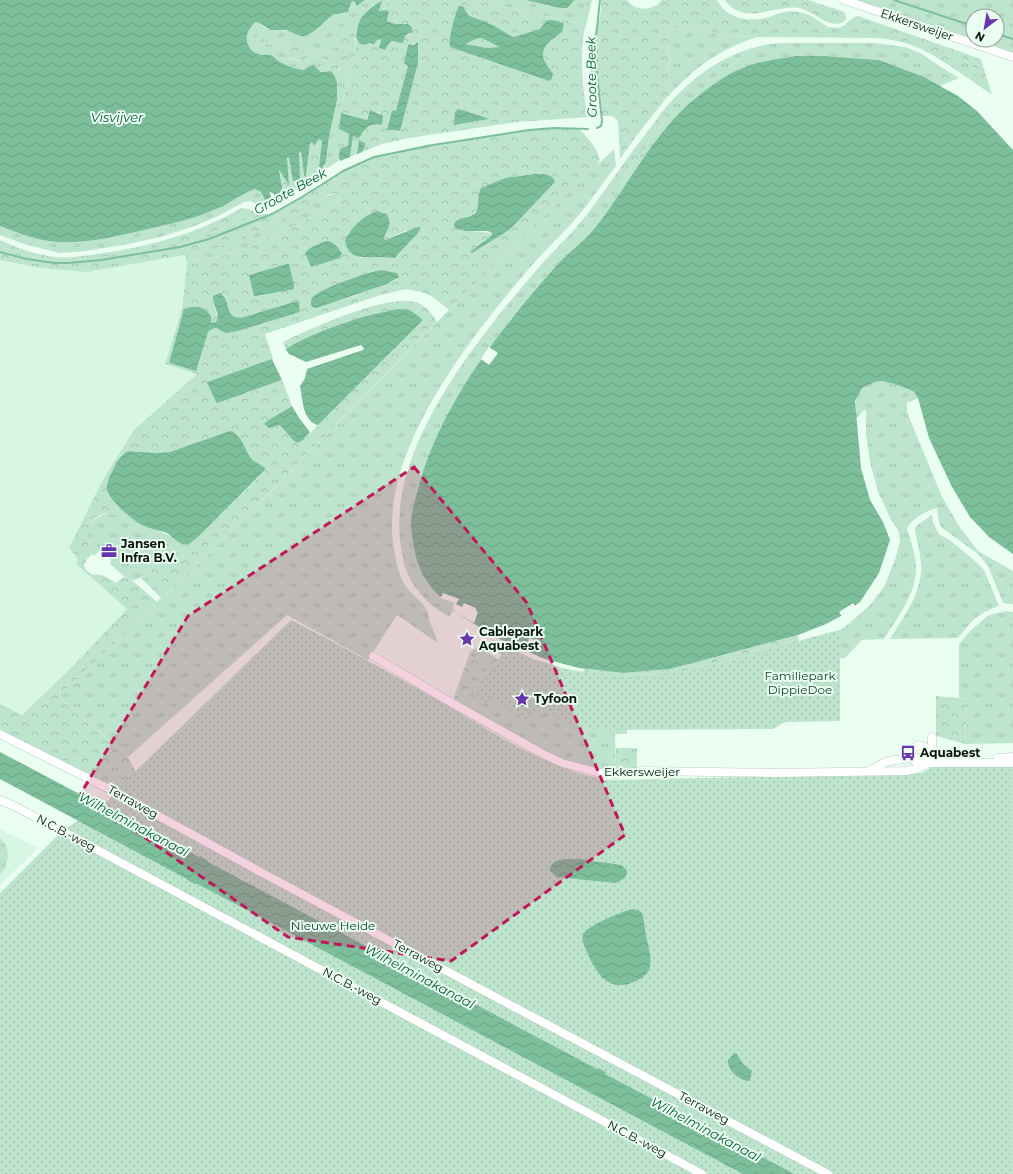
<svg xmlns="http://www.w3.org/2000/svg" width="1013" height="1174" viewBox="0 0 1013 1174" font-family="Montserrat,sans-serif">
<defs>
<pattern id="grass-tufts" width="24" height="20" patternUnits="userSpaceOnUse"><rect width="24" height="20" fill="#bde4cd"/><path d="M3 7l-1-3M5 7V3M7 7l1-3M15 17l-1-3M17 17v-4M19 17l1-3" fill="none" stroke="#a1c3af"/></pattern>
<pattern id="forest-crowns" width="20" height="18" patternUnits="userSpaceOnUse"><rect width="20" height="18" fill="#bde4cd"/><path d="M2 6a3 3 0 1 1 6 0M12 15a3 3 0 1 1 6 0" fill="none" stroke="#a1c3af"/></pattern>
<pattern id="park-dots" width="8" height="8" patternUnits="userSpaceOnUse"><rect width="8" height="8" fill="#bde4cd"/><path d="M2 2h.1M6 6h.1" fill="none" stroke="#a1c3af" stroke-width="1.8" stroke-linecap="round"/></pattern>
<pattern id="water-waves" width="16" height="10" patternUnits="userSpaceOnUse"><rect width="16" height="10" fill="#7dbf9b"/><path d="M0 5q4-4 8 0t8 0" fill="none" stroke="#6ba384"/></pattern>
</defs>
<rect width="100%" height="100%" fill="#ebfef2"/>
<path fill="#d7f7e4" d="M0 253 87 272 185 255 187 263 182 309 165 363 198 373 134 430 101 483 69 548 78 559 76 564 127 609 69 670 8 728 0 724Z
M0 829 38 848 0 885Z"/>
<path fill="url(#grass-tufts)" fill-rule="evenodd" d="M365 0H387C385 5 385 11 379 11L381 0 366 11 356 32 353 64 342 103 339 129 349 134 348 146 341 148 339 160 318 175 326 162 329 137 337 100V82L332 72 340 70V66L346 67 342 30V41L327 54 320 53 290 44 256 42 285 47 286 48 285 54 286 58 300 61 308 60 310 55 324 59 330 63 327 71C320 73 319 71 314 66H309L304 70C296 69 287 66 280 62 276 60 274 56 270 55 267 54 264 55 261 55 243 50 243 32 256 22L260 23 267 29 288 31 300 36 332 15 345 13 350 9 352 1 359 5Z
M472 0H525L560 8 574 2 575 0H587L585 7 580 16 588 18 586 25Z
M854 0H1013V54ZM973 16H997V40H973Z
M669 25 707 30 721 36 757 37C718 50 696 67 668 96Z
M797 43H874L905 47 922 54 938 65 936 72 931 81 879 60 824 56H796L722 79 696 98 672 121 658 137 612 205 593 230 558 264 510 320 489 349 422 474 414 507 411 524 441 598 454 603 455 609 449 616C429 607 412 587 405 567 403 563 403 557 402 553 382 452 478 338 540 266 552 252 567 239 579 224 587 215 594 205 601 195L609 201 655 133 667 118 662 112C690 78 725 52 769 44 778 43 788 43 797 43Z
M960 58 979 71 972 81 953 68Z
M614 149 616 166 612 171 605 170 586 197 590 201C573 224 552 243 533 264 473 334 373 457 395 555 397 566 400 580 408 589 413 596 422 601 426 609 429 613 429 619 430 623 433 630 436 636 438 643L397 615 368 660 287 615 128 757 58 697 161 598 202 561 512 246Z
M255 189 261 192 265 200 270 203 262 207 251 201 244 202 218 216 192 227 160 237 128 244 86 251 60 253 24 244 0 235V226C18 233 36 240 56 242 84 244 113 237 140 231 165 225 190 220 214 210 228 205 240 194 255 189Z
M337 193 340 196 339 200 331 206 294 226 246 248 223 256 205 258 187 263 185 255C224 246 253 235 288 218 304 210 320 198 337 193Z
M255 212 261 214H272C248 225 223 236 198 243 172 250 146 253 120 257 98 261 75 265 53 263 35 261 18 256 0 250V246L36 258 58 261 82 259 131 252 171 244 214 232 255 215Z
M882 381C894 383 912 386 918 398L907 403V412L942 497 959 526 978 551 1013 571V604L1003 603 988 566 977 553 942 528 939 523 937 508C927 510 912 519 907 528 910 539 915 552 916 564 918 592 898 616 884 639L862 640 845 658 799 660 561 689 489 647 493 640 533 659 566 669 581 673 624 676 772 656 805 639 840 630 846 626 869 606 884 587 895 560 900 542 899 533 897 528 891 520 878 492 870 462 866 434V411L864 410 856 419C854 397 857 382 882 381Z
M109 513 121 518 128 514 143 526 160 531C152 547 150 554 130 557L147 574C127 588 125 575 110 564L111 560 100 550 94 556 89 551 91 543C80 530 95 515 109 513Z
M932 515 933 522 939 534 951 541 974 560 984 570 999 606C977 614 972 620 958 638L890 639C904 616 923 592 921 564 920 553 917 541 915 530L916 526Z
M1006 611 1013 612V743L965 744 967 699 959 698V644L971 630 989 615Z
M478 648 488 653 481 662 469 655 472 650Z
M487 669 504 671 626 698 627 734H615L616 771 582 766 548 753 460 704 469 686 477 684Z
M0 838C12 849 9 864 0 875Z"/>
<path fill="url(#forest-crowns)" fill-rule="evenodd" d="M387 0H472L586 25C579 44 582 98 589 117L517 122 409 138 382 144 363 152 364 150 359 142 357 154 350 157 353 136 363 133C366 127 369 126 376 124L380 113 376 112 368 114 367 120 341 113 342 103 353 64 356 38 362 45 375 42 378 39H380L386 49 390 42 392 41 402 43 405 36 411 34 408 24H395L387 21 389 11 384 10ZM466 12 472 17 493 25 513 37 540 29 546 21 562 32C546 46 534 49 551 70L546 80 450 47V37L451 33ZM418 42V63L399 132 387 130 399 101 408 66 411 45ZM464 111 488 119 454 125Z
M587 0H592L588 18 579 16 585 7Z
M601 0H627C636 12 653 11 662 0H717C726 18 747 22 765 18 778 15 784 9 798 12 810 13 818 21 828 27 848 31 846 19 858 16L981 59 992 95 972 81 979 71 960 58 953 68C926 50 912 42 879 38L757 37 721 36 707 30 669 25 668 96 637 135 620 159 618 121 612 116H602L601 97H593C590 79 589 59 593 40 594 32 598 24 600 16 601 11 601 5 601 0Z
M724 0H808L842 11 845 13 846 19C834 34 813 10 799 8 778 5 756 20 736 10 731 8 728 3 724 0Z
M343 26H349L348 56 346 67 340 66 338 73 327 71 330 63 324 59 310 55 306 62 284 57 286 50 285 47 256 42 257 34 261 31 262 33 261 39C270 41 280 42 290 44 302 47 314 52 327 54L342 41V30Z
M482 38 499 47 487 48 465 44 476 39Z
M938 65 959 78 940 86 931 81 936 72Z
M662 112 667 118 655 133 609 201 601 195 629 156Z
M554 128H578C587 137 597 147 600 160L596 167 512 246 449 310 433 297 422 292 406 289 377 296 265 334 273 359 207 382 247 393 282 380 292 406 267 421 265 426 271 427 280 425 284 428 293 440 304 439 394 349 387 311C353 319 322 332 290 346L286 350 283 342C310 329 386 294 415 302 424 304 433 314 437 322L202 561 161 598 141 578 147 574 130 561 129 559 130 557C150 554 152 547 160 531L172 537 199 536 264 472 266 469 252 460 238 435 170 452 156 453 128 451 122 454 111 475 107 483V492L111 499 128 514 121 518C117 517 110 513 106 513 90 515 82 536 94 546L89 551 92 554 87 559 84 565 86 570 93 575C102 573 109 579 116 583L123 577 133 581 157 602 58 697 128 757 136 772 592 1032 0 730V704L22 715 69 670 127 609 76 564 78 559 69 548 101 483 134 430 197 374 165 364 182 309 187 263 205 258 223 256 246 248 294 226 331 206 339 200 340 196 337 193 331 194 291 217 241 240 211 249 185 255 87 272 41 268 0 260V250L27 259 54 263H68L101 260 152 252 197 243 209 239 275 213 302 197 343 171 360 163 374 157 430 144 433 145 529 130ZM534 174H540L555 182 522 217 471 250 492 235V233L459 230 457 220 472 215 478 208 479 199 496 182 505 178ZM382 212C395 216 389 228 384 237L385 240 405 231 418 233 396 258 384 257 360 258 347 236 370 213ZM332 242 342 253 337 258 311 267 305 253ZM286 264 265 295 256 296 249 275ZM377 271 397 273 396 280 354 296 317 308 311 300C318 289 363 274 377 271ZM224 295C229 306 228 320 244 317L297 301 299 302 300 312 238 331 227 333C219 330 215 325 208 332L211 324 216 322 218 320 213 301Z
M319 139 322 141 318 175 284 197 282 183 279 170 289 181 286 160 289 158 290 165 300 178 298 156 300 152 304 175H307L310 144 312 142 314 146Z
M605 169 612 171 590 201 586 197Z
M241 208 249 209 255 212 256 214C249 218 241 221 234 224 194 242 150 250 107 256 91 258 75 261 59 261 39 260 19 253 0 246V240C17 248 36 255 55 257 67 259 80 256 91 255 143 248 196 235 241 208Z
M798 635 799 641 788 660 770 651 674 674 624 676 581 673 585 669 623 673 670 669Z
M488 653 510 666 504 671 487 669 477 684 469 686 460 704 453 700 469 655 481 662Z
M936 696 967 699 965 744 936 736Z
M616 748H637V771H616Z"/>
<path fill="url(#park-dots)" d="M291 620C342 646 393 674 443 703 494 733 547 769 607 780L907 774 921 773 936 765 1013 766V1174H0V893L62 831 109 800 132 775Z
M840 630V721L785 722 773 729 597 730 572 725 539 707 526 719 494 700 489 704 473 694 507 647C516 651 525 657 534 660 570 672 607 677 645 675 655 675 666 675 675 673 731 663 785 644 840 630Z"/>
<path fill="url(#water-waves)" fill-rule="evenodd" d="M0 0H365L357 6 355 2 352 1 348 12 332 15 313 32 304 36H300L286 30H270L260 23 256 22C243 32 243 50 261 55 264 55 267 54 270 55 274 56 276 60 280 62 287 66 296 69 304 70L309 66 313 65 321 72 331 71 334 75 337 82V100L329 137 326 162 318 175 322 141 319 139 314 146 312 142 310 144 306 177 304 175 301 153 299 152 300 178 298 181H293L289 158H287L289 185 280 171 279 170 284 197 277 200 274 194 270 192V194L273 202 269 203 265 200 261 192 255 189C240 194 228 205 214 210 191 220 165 225 140 231 113 237 84 244 56 242 36 240 18 233 0 226Z
M382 0 379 11 384 10 389 11 387 21 395 24H408L412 28V32L405 36 403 43C388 41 393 38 385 50L379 48 381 41 380 39 377 40 374 44 370 43 365 45 360 44 356 38C358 17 364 12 382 0Z
M525 0H575L567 8H560Z
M459 6 464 7 466 12 470 16 493 25 513 37 540 29 546 21 550 20 558 21 564 24 562 32C553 40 536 48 546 63 548 67 551 70 553 74L551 80 549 81 546 80 450 47C448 40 455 13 459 6ZM482 38 499 47 487 48 465 44 476 39Z
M418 42V63L400 131 387 130 392 111 396 110 408 66 404 63 408 46 409 44 413 45Z
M796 56H824L879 60 924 77 958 96 977 111 1013 150V554L989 537 970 517 952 487 929 438 918 398 914 392 908 389 895 384 882 381 875 382 862 388 855 401 861 468 870 500 883 522 890 540 879 573 860 602 841 616 826 624 798 635 670 669 623 673 579 668 545 659 495 637 457 613 452 608 454 603C449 601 444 599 440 596 426 585 416 564 414 546 413 539 411 532 411 524 411 513 415 500 418 489 440 405 501 328 557 265 569 252 583 242 594 229 629 186 653 132 697 97 711 86 726 74 743 68 760 61 778 59 796 56Z
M458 109 481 116 489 119 454 125 455 112Z
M370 110 382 115 383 116 382 125C368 123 366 128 359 138L353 136 350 157 340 161C338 158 339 151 341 148L348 146 349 134 339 129 341 113 367 120Z
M359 140 365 143C364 150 364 152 357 154Z
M534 174C542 174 552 173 555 182L522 217 509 230 472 253 470 252 492 235V233L488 231H465L457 229 454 226C456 215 468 220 475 213 481 205 476 196 481 188L505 178Z
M377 211 387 214C392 223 389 228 384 237L385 240 418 227H421L418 233 395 258C391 258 387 257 383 257 367 257 348 262 345 240 351 228 364 215 377 211Z
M326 241C333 240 338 248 342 253L340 258 311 267 305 253 310 248Z
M286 264H289L294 285V289L257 296H254L249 275Z
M382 270 397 273 399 277 387 284 317 308 312 307C311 304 310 301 312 298 318 289 370 271 382 270Z
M220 293C232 299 223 321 244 317L297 301 299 302 300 312 238 331 227 333C218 331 217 324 208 332L196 371 169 363 184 309C197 305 203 306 211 316V323L216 322C221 315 212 304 213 296Z
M399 309 410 310 422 319V321L318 425H317C302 419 303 400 300 386L305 378 307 369 363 350 364 348 361 345 306 362 289 354 286 350 287 348C316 331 366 314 399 309Z
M272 359 282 380 217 403 216 402 207 382Z
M292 406 299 418 310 432 304 439 298 443 293 440 280 425 269 428 264 424 267 421Z
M230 431C241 433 245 450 251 458 255 464 262 464 266 469L199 536 189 544C180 547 173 536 165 532 158 530 151 529 144 526 135 523 108 499 107 490 106 483 110 476 113 470 117 462 120 455 128 451L156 453 170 452Z
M0 752 199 857 200 856 208 861V862L597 1069 598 1068 606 1072 605 1074 794 1174H743L196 883 195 884 187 880V879L0 779Z
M580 859 621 865 627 870C628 878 621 881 615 883L557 877 550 871C549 857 570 859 580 859Z
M633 909 640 911 643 915C644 922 645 929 646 936 648 946 652 956 650 966 649 973 643 978 636 981 610 994 596 974 587 952 585 947 581 940 583 935 585 926 624 911 633 909Z
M734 1053 737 1054 743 1064 752 1071 750 1081C740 1081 727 1071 728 1060Z"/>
<path fill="#ebfef2" d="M489 347 498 353 489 365 481 359Z
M443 593 459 599 456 604 462 607 464 603 476 608V611L478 612 474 623 457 613 452 608 454 603 441 598Z
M853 603 856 607 842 617 839 612Z
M529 638 539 641 537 648 528 645 526 653 524 652 526 645 522 644 523 642 528 643Z"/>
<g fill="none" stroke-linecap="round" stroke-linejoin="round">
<path stroke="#7dbf9b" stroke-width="2" d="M894 0 973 26
M997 34 1013 39
M597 128 601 126 602 121 597 74 596 37 600 0
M0 252 27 259 54 263H68L101 260 180 247 209 239 272 214 302 197 343 171 374 157 433 145 529 130 554 128 588 129"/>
<defs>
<path id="minor" d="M844 0 1013 57
M373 656 445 699 543 754 562 763 600 773 615 774 643 771 774 773 906 771 915 769 926 764
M0 734 113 791 268 876 828 1174
M932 750V737
M933 758 932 750 919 745C912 748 910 751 912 758H936
M998 758 1013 757
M922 764 933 763H1013
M870 770 888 761 912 758 915 761
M0 800 14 806 62 831 702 1174"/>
</defs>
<use href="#minor" stroke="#b8cfc1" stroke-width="9"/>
<use href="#minor" stroke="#fff" stroke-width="8"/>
</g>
<path fill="#c2185b" fill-opacity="0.2" stroke="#c2185b" stroke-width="3" stroke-dasharray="8 5" stroke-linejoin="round" d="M414 467 527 603 625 835 451 961 288 937 81 793 188 616Z"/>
<defs>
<symbol id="office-bare" viewBox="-9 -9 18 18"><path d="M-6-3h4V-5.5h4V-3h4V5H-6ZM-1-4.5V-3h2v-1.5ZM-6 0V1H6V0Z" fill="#6935ac" stroke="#ebfef2" stroke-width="2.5" paint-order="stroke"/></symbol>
<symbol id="sight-bare" viewBox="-9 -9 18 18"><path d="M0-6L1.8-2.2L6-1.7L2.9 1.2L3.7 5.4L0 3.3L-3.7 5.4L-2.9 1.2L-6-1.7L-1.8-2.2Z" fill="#6935ac" stroke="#ebfef2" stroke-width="2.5" paint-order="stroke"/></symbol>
<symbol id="bus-bare" viewBox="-9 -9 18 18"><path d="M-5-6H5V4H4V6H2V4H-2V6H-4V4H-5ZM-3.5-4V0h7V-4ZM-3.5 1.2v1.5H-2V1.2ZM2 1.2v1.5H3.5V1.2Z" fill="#6935ac" stroke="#ebfef2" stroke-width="2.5" paint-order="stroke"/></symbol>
</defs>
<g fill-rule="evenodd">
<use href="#office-bare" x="98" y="540" width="22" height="22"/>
<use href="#sight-bare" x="456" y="628" width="22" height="22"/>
<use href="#sight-bare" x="511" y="688" width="22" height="22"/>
<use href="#bus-bare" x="897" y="742" width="22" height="22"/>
</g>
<g text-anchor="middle" stroke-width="4" stroke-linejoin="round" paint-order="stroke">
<g font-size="12" fill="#0c1510" stroke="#ebfef2">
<text transform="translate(917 25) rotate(19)" y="4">Ekkersweijer</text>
<text x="642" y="776">Ekkersweijer</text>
<text transform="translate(133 802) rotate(29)" y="4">Terraweg</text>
<text transform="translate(66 833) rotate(28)" y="4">N.C.B.-weg</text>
<text transform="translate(418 956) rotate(28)" y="4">Terraweg</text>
<text transform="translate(352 986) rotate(28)" y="4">N.C.B.-weg</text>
<text transform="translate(704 1108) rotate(28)" y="4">Terraweg</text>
<text transform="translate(637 1139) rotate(28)" y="4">N.C.B.-weg</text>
</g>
<g font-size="12" font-weight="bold" fill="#0c1510" stroke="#ebfef2" text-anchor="start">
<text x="121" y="548">Jansen<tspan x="121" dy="14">Infra B.V.</tspan></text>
<text x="479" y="636">Cablepark<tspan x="479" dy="14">Aquabest</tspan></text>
<text x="534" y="703">Tyfoon</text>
<text x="920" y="757">Aquabest</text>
</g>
<g font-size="12" fill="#073e27" stroke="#ebfef2">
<text x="800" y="680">Familiepark<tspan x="800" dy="14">DippieDoe</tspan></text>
<text x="333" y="930">Nieuwe Heide</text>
</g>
<g font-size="13" font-style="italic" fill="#045a38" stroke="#ebfef2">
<text transform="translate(591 77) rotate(-91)" y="5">Groote Beek</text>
<text x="117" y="122">Visvijver</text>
<text transform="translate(290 191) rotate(-29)" y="5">Groote Beek</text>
<text transform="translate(134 824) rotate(28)" y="5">Wilhelminakanaal</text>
<text transform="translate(420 976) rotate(28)" y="5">Wilhelminakanaal</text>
<text transform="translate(706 1129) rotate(28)" y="5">Wilhelminakanaal</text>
</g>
</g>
<g transform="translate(985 28) rotate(211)"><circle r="19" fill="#ebfef2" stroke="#92a198"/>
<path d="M0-3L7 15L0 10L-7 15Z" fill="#6935ac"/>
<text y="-6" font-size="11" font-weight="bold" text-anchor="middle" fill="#0c1510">N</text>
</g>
</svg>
